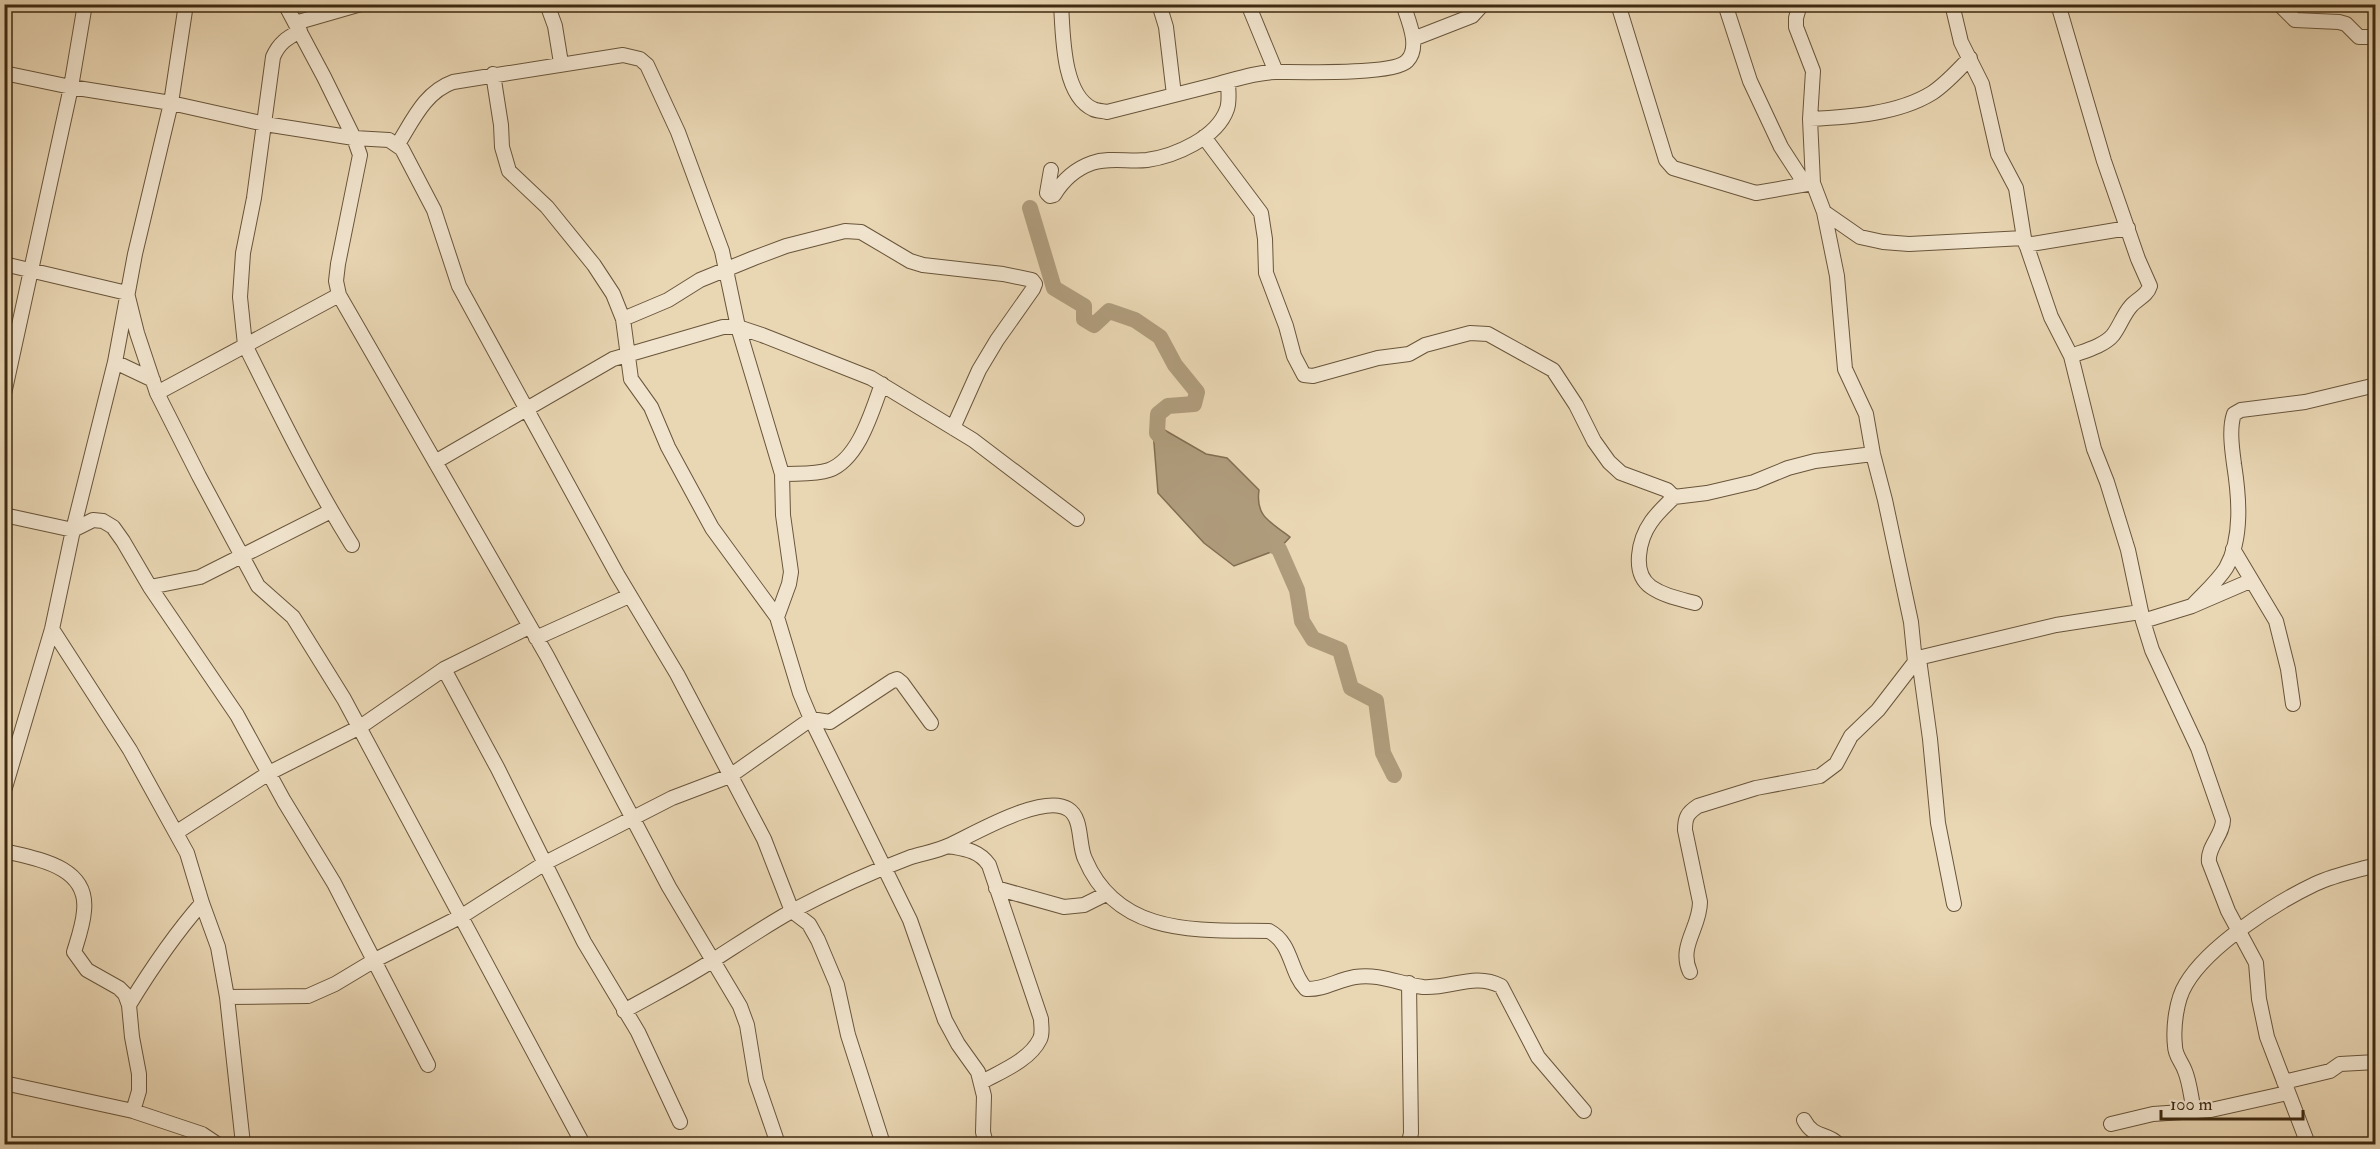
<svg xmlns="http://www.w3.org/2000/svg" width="2380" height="1149" viewBox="0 0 2380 1149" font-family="'IM FELL Double Pica',serif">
<rect width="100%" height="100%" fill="#e9d6b3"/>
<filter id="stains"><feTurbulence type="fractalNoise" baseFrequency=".00333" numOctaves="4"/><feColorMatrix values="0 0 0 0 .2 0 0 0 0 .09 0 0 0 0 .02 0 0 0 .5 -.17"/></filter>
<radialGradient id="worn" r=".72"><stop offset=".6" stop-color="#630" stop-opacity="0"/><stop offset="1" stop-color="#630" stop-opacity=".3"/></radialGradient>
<path fill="#af9c7c" stroke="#826e51" stroke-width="1.5" d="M1161 428 1206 454 1227 458 1259 490C1255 517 1271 522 1290 537L1279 549 1234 566 1204 543 1158 493 1153 431Z"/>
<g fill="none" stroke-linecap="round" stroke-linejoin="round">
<path stroke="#af9c7c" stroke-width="16" d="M1030 208 1054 288 1084 306V319L1094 325 1109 311 1135 320 1160 337 1175 365 1197 392 1194 404 1168 406 1158 414 1157 433 1168 446
M1260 537 1279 549 1297 590 1302 621 1313 639 1340 650 1351 688 1376 701 1383 753 1394 775"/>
<defs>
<path id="minor" d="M285 4 324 77 354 138 360 155 338 264 336 281 339 295 547 656 669 887 740 1006 747 1025 756 1080 778 1144
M547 4 555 26 561 63
M1061 4C1063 33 1062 95 1093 109 1097 111 1103 111 1107 112 1143 103 1178 94 1214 85 1234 80 1255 72 1276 72 1299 72 1394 75 1407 61 1421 47 1408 20 1403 4
M1159 4 1166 27 1174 95
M1248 4 1276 72
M1618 4 1666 160 1673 168 1756 193 1813 183
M1725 4 1750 81 1781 147 1805 184
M1800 4 1796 18V27L1813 71 1810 119 1813 183 1824 212 1860 237 1883 242 1909 244 2024 238
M1952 4 1961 42 1982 84 1998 154 2016 188 2024 238 2051 317 2071 356 2094 449 2107 482 2128 550 2143 621 2152 650 2198 748 2223 820C2223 835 2207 847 2209 862L2228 911 2256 963 2259 999 2267 1037 2308 1144
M2058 4 2104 161 2138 259 2150 286C2147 296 2137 299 2131 306 2123 315 2120 326 2113 335 2104 346 2084 351 2071 356
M2279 4 2295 20 2339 22 2346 24 2359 37H2376
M295 23 361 4
M300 31C287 38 279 43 273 57L254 198 243 253 240 297 245 345C279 413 312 481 352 545
M1413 39 1472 16 1483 4
M4 73 71 87 171 103 265 124 354 138 389 140 402 149 434 210 459 286 617 574 677 674 764 839 792 911 809 924 818 940 837 985 848 1035 883 1144
M493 74 501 125 502 147 509 171 547 207 594 265 613 294 623 319 631 379 651 407 668 447 712 528 777 617 800 693 811 719 910 920 945 1020 958 1044 978 1072 984 1096 983 1132 986 1144
M1810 119C1850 117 1898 114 1932 93 1946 84 1958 70 1970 58
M1204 137 1261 213 1265 239 1266 273 1286 326 1294 356 1304 375 1313 376 1378 358 1409 354 1425 345 1470 333 1488 334 1553 370 1576 405 1594 441 1609 462 1621 473 1667 490 1674 497
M398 144C413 120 425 92 453 82L623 55 640 59 647 65 678 132 722 251 738 327 782 474 783 515 791 572 789 584 777 617
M1051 170 1047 193 1050 196 1054 195C1063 180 1075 169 1092 163 1109 157 1129 162 1147 160 1175 156 1217 138 1227 109 1230 100 1228 90 1228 81
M1824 212 1837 276 1845 369 1866 414 1873 454 1885 500 1911 622 1915 662
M2026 245 2128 228
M4 264 127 293 137 333 157 393 199 476 258 586 293 617 344 699 583 1144
M623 319 668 300 700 280 754 258 786 246 845 231 861 232 910 261 923 265 1003 274 1032 280 1035 284 1033 289 997 340 979 370 953 428
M115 362 153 380
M157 393 339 295
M4 394 71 87 85 4
M435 462 613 359 723 327H738L762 335 871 378 973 440 1077 519
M782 474C797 473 815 475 829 470 859 459 872 411 882 384
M4 515 73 530 93 520 103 521 113 527 123 541 150 587 237 715 284 801 334 883 428 1065
M2233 549 2276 621 2288 669 2293 704
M150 587 200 577 331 511
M1695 603C1680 599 1664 596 1651 587 1631 573 1639 539 1651 522 1657 513 1666 505 1674 497L1707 493 1754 482 1788 468 1815 461 1873 454
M2192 606C2203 594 2217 582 2226 568 2243 538 2239 496 2234 464 2232 449 2229 428 2234 414L2241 410 2305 402 2376 385
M2143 621 2192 606 2250 581
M52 629 130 750 187 853 202 903 218 947 227 997 243 1144
M536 638 629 596
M1919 659 1930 739 1938 823 1954 904
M444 669 498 769 584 942 638 1032 680 1122
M4 791 52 629 73 530 115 362 135 254 171 103 186 4
M177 832 269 773 360 727 444 669 529 627
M948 846C964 849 979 850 989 865L1041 1019C1041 1026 1043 1033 1040 1039 1030 1060 1002 1071 982 1082
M4 851C37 859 89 866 84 911 83 925 78 939 74 952L87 970 119 988 125 994 129 1005 132 1037 139 1074V1091L133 1111
M996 888 1064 907 1084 905 1106 894
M1690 972C1678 946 1700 928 1700 902L1685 830C1685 818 1687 813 1698 806L1756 788 1820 776 1836 764 1851 736 1878 710 1915 662 1922 657 2056 625 2140 612
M227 997 308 996 335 984 375 960 462 916 545 863 672 798 730 776 811 719 830 722 892 681 897 679 902 683 931 723
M129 1005C151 969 174 935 202 903
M624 1011C654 994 686 978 715 959 740 943 765 926 792 911 830 891 871 872 911 857 924 853 938 851 950 845 974 834 1043 793 1068 809 1083 818 1078 845 1085 859 1118 937 1198 930 1269 931 1293 944 1289 971 1306 989 1324 990 1337 980 1355 977 1379 973 1400 984 1423 987 1451 989 1474 972 1501 986L1538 1057 1584 1111
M2284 1082 2330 1071 2340 1064 2376 1062
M4 1083 133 1111 202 1134 217 1144
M2194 1111C2191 1098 2190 1083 2185 1071 2182 1062 2175 1056 2175 1046 2173 1028 2176 1000 2186 984 2208 946 2275 903 2315 884 2334 875 2355 871 2376 865
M1804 1120C1814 1139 1826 1132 1838 1144
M2111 1124 2153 1114 2211 1110 2287 1093
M1405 1144 1409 1142 1411 1133 1409 983"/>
</defs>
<use href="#minor" stroke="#69553a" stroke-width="16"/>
<use href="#minor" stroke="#f1e4ce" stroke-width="14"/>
</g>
<rect width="2380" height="1149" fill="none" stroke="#e9d6b3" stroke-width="24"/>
<rect x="6" y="6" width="2368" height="1137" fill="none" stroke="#3e2a11" stroke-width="3"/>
<rect x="12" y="12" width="2356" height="1125" fill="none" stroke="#3e2a11" stroke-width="1.5"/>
<path d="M2161 1110v9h142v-9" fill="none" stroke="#3e2a11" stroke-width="3"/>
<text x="2170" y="1110" font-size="18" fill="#3e2a11" stroke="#f1e4ce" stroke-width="4.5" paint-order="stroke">100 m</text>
<rect width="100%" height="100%" filter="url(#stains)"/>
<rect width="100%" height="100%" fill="url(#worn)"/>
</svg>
